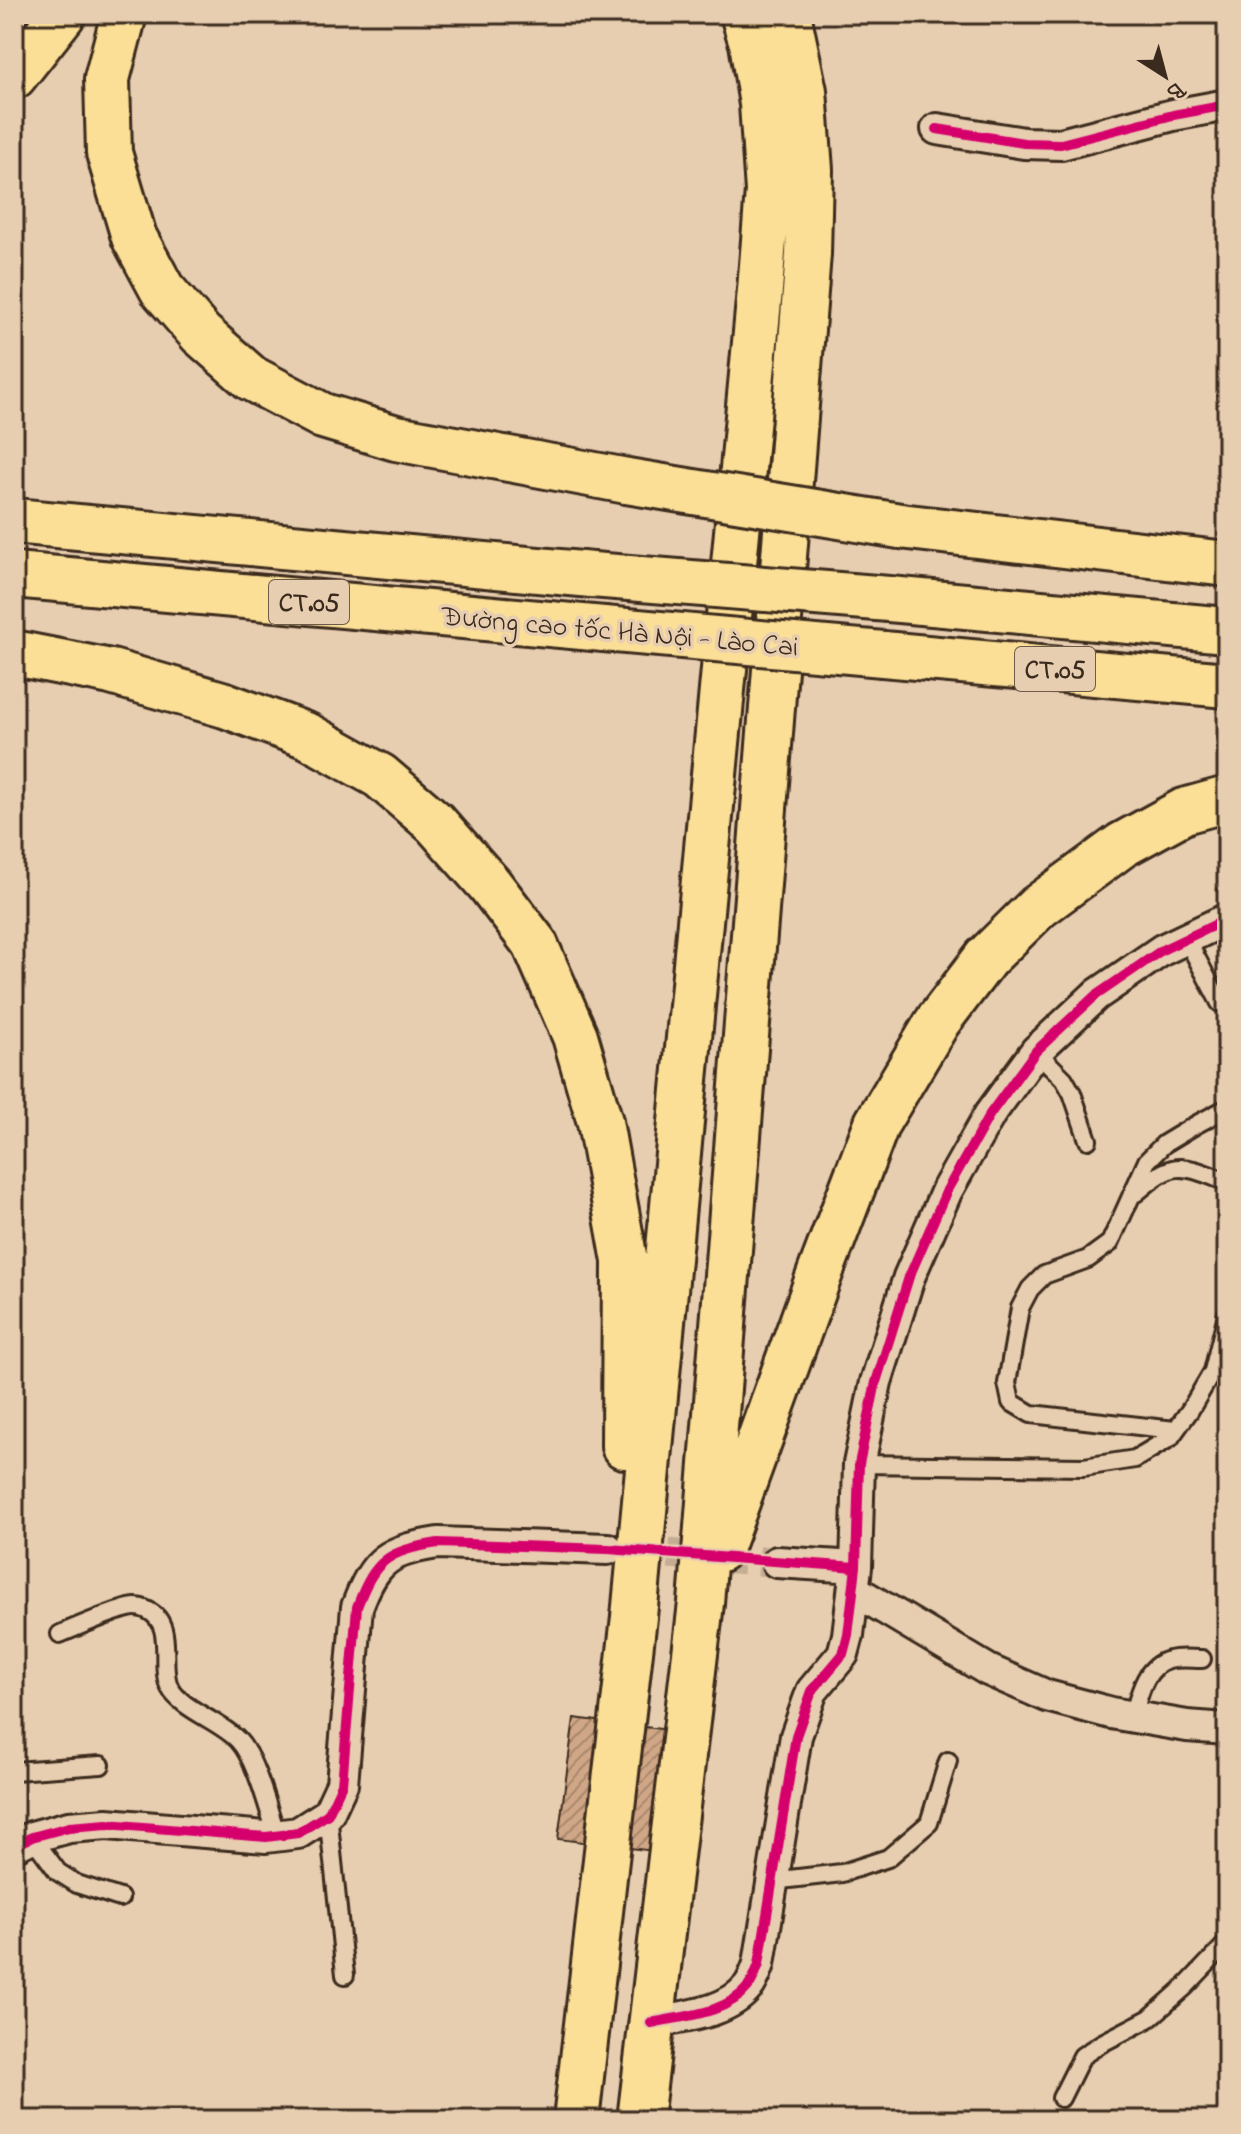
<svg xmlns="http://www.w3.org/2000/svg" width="1241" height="2134" viewBox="0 0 1241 2134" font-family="'Indie Flower',sans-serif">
<defs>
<pattern id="building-hatch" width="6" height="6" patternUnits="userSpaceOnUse" patternTransform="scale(2)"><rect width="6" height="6" fill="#d0a786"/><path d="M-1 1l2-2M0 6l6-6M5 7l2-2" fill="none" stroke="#aa886d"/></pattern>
</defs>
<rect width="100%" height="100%" fill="#e8ceb0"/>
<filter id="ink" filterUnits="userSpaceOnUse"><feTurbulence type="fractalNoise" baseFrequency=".0125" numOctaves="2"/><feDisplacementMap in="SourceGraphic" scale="16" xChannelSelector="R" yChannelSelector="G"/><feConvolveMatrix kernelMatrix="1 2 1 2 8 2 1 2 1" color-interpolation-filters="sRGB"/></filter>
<g filter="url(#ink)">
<path fill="url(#building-hatch)" stroke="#3b2a1e" stroke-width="2" d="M574 1718 709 1735 693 1856 558 1839Z"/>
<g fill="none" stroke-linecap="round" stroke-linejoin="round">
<path stroke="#c5ad93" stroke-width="30" stroke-dasharray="30 15" stroke-linecap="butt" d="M624 1550 777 1562"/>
<defs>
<path id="service" d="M1186 938 1220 1003
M1036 1051 1064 1079 1072 1093 1088 1140
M1136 1193C1175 1159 1180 1164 1227 1182
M1175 1430 1031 1414 1011 1402 1007 1383 1020 1308 1030 1289 1044 1275 1088 1259 1110 1243 1147 1161 1164 1144 1197 1124 1227 1108
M859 1464 1084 1467 1135 1459 1170 1438 1190 1410 1213 1371 1227 1314
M60 1634C74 1628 124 1607 135 1607 139 1607 143 1608 147 1610 177 1624 158 1667 170 1688 181 1709 220 1721 238 1740 256 1759 268 1809 277 1836
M1133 1717C1139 1696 1144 1666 1169 1660 1179 1657 1192 1659 1202 1659
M14 1771 101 1765
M328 1814 345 1975
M32 1837 58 1872 77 1884 120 1898
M772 1881 842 1873 888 1858 929 1823 948 1761
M1061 2098 1082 2056 1102 2043 1150 2018 1186 1986 1227 1943"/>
<path id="minor" d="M937 129 1024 143 1061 144 1173 115 1227 105
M777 1562 856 1567
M854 1590 988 1670 1047 1696 1111 1713 1187 1726 1227 1729
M14 1846 32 1837 69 1827 107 1824 266 1837 298 1833 328 1814 342 1784 357 1607C375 1559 388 1551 438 1543L608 1549
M651 2023C683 2016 726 2014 748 1987 753 1981 756 1972 759 1964L796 1736 812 1691 843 1654 848 1635 856 1567 859 1464 876 1382 909 1277 947 1190 990 1114 1036 1051 1095 996 1162 950 1227 919"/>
<path id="motorway" d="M124 14 107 79 109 153 134 237 162 289 201 334 251 378 323 416 396 438 627 481
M14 76 63 14
M14 521 592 575
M900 526 1227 564
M14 575 604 629
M889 599 1227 630
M14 653 111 672 225 705 308 736 380 776 435 823 490 885 535 944 575 1036 600 1122 625 1261 624 1446
M883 654 1227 685
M720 1549 820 1273 877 1123 938 1021 986 958 1038 907 1122 845 1184 811 1227 799
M576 2120 634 1617 760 290 768 191 762 104 752 43 743 14
M640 2120 701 1603 808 254 810 170 804 91 788 14"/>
</defs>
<use href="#service" stroke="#3b2a1e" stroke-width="22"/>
<use href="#minor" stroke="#3b2a1e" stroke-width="36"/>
<use href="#motorway" stroke="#3b2a1e" stroke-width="50"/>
<use href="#service" stroke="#e8ceb0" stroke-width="16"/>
<use href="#minor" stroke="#e8ceb0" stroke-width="30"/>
<use href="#motorway" stroke="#fbdf96" stroke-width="44"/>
<defs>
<path id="motorway-bridge" d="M627 481 900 526
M592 575 889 599
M604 629 883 654"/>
</defs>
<use href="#motorway-bridge" stroke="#3b2a1e" stroke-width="50" stroke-linecap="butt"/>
<use href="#motorway-bridge" stroke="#fbdf96" stroke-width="44"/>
<defs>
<path id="cycleway" d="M937 129 1024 143 1061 144 1173 115 1227 105
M14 1846 32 1837 69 1827 107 1824 266 1837 298 1833 328 1814 342 1784 357 1607C375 1559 388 1551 438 1543L608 1549 856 1567
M651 2023C683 2016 726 2014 748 1987 753 1981 756 1972 759 1964L796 1736 812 1691 843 1654 848 1635 856 1567 859 1464 876 1382 909 1277 947 1190 990 1114 1036 1051 1095 996 1162 950 1227 919"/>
</defs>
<use href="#cycleway" stroke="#e8ceb0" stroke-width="15"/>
<use href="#cycleway" stroke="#d6006c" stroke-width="10"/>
</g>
</g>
<g text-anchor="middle" stroke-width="7" stroke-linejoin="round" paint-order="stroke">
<g fill="#e8ceb0" stroke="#6f5b4a" stroke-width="2">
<rect x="269" y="580" width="80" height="44" rx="6"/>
<rect x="1015" y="647" width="80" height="44" rx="6"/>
</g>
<g font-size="26" font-weight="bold" fill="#3b2a1e">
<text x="309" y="611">CT.05</text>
<text x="1055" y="678">CT.05</text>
</g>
<g font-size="28" fill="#3b2a1e" stroke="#e8ceb0">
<text transform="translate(620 630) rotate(5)" y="10">Đường cao tốc Hà Nội - Lào Cai</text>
</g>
</g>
<rect width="1241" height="2134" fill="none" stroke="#e8ceb0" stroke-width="48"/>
<rect x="24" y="24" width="1193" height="2086" fill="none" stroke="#3b2a1e" stroke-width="3" filter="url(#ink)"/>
<g transform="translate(1165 76) rotate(144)" stroke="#e8ceb0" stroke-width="6" paint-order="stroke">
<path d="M0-6L14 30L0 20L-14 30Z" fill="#3b2a1e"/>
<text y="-12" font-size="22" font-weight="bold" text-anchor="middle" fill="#3b2a1e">B</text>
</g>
</svg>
